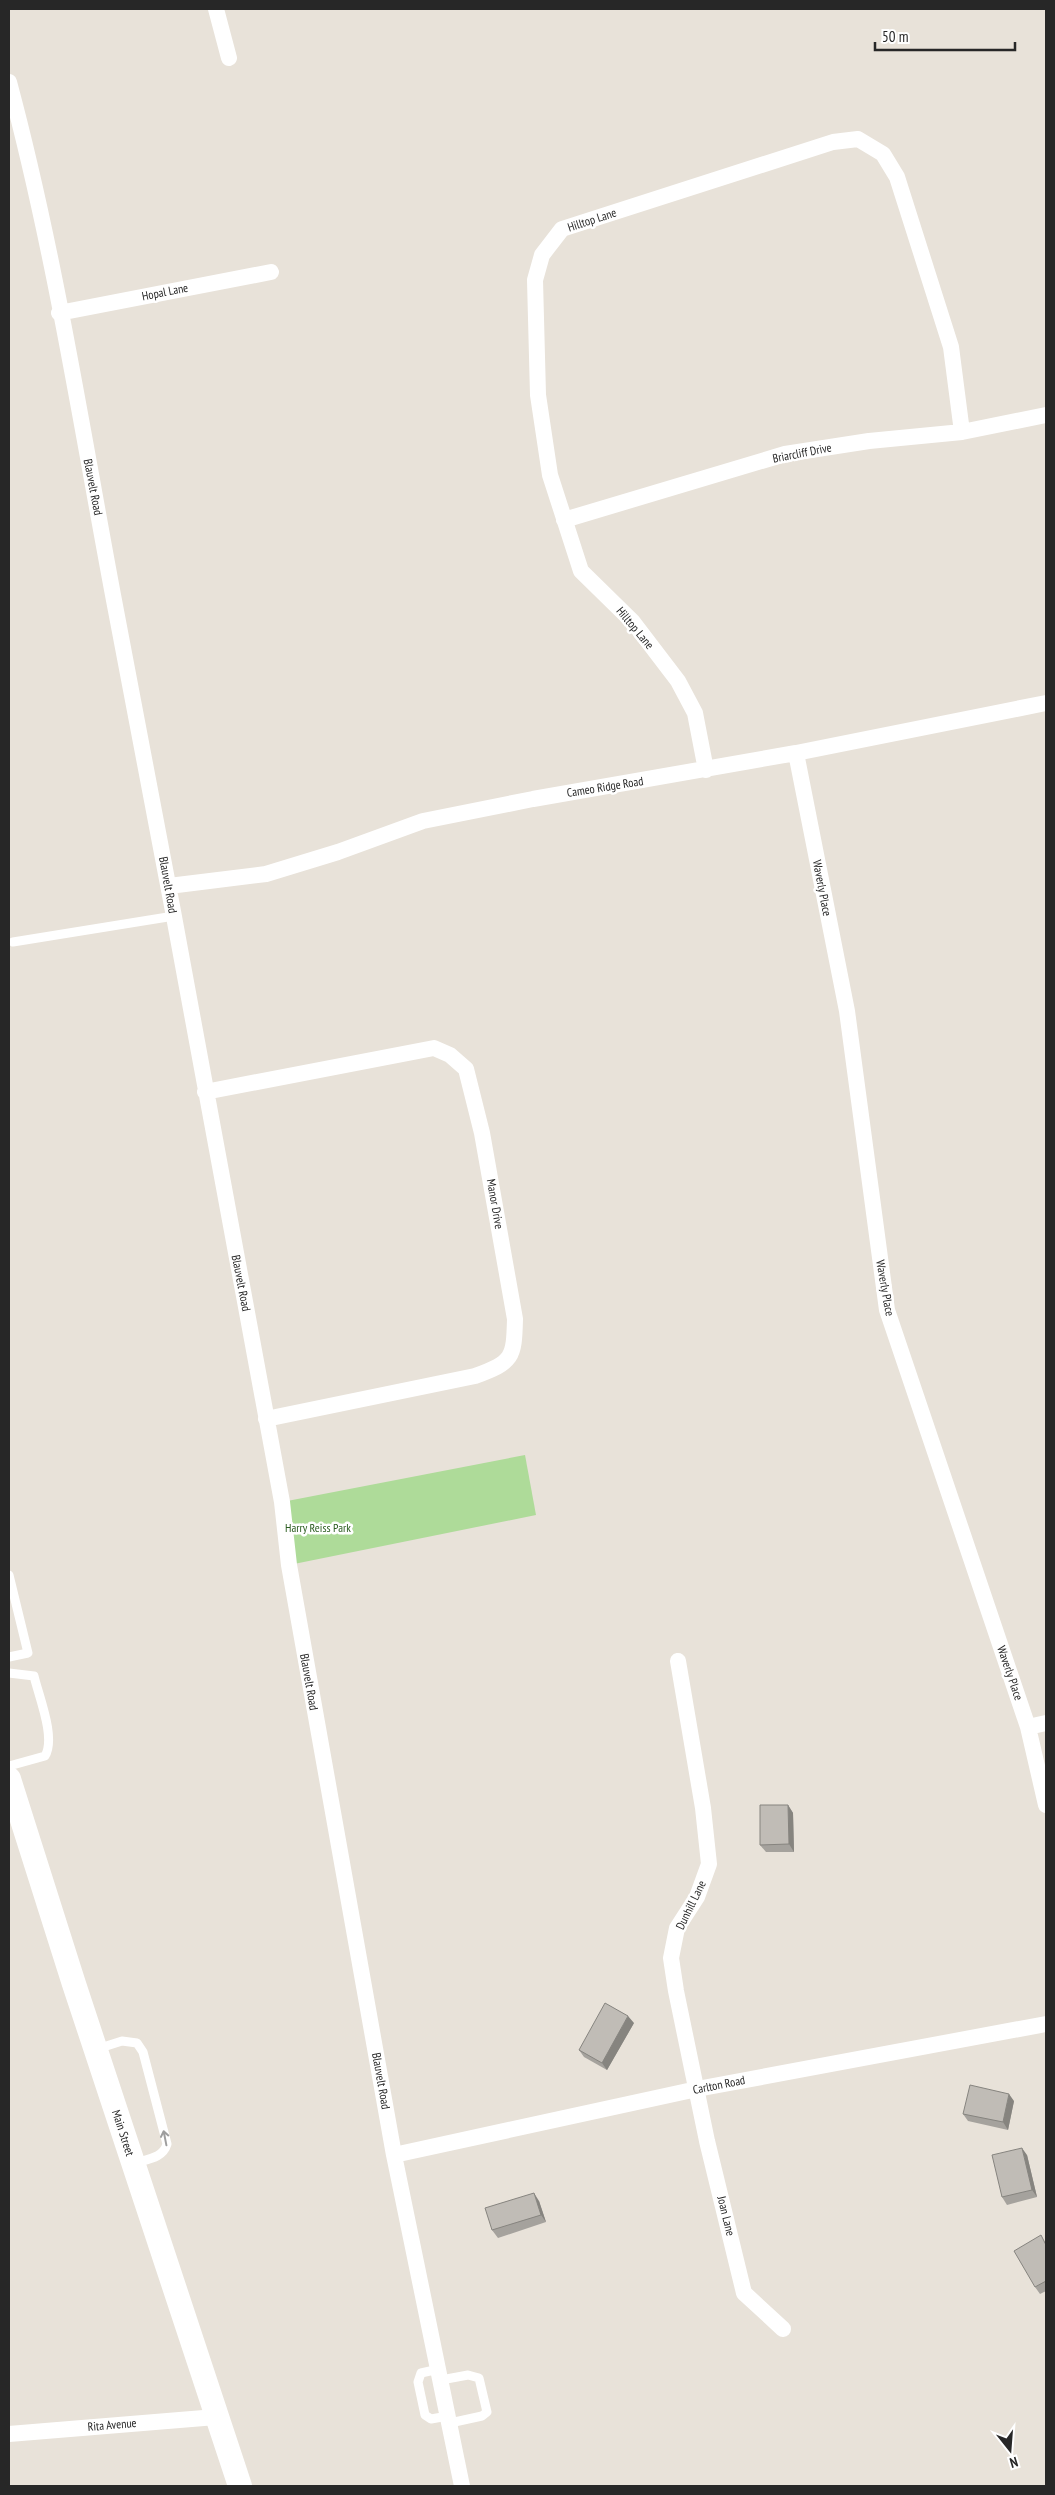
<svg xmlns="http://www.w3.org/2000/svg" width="1055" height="2495" viewBox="0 0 1055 2495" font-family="'PT Sans Narrow',sans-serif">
<rect width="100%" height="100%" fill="#e8e2d9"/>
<path fill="#aedb99" d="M525 1455 536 1515 289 1565 282 1502Z"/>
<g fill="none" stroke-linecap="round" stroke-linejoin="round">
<path stroke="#fff" stroke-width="9" d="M13 942 174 916
M9 1575 28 1653 9 1657
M9 1673 34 1676C39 1697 56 1738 45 1756L9 1766
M97 2049 122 2041 137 2043 143 2052 167 2144C163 2158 148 2159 135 2163
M439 2369 421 2373 418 2382 425 2415 431 2419 448 2416
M441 2380 468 2375 479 2378 487 2412 482 2416 450 2423"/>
<path stroke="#fff" stroke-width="16" d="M216 9 229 58
M9 82C54 250 81 424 113 595 171 897 227 1200 282 1502L289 1565 394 2155 462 2486
M59 313 271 272
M564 520 785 454 869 441 962 432 1046 415
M796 753 847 1011 887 1310 1028 1727 1046 1805
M706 770 695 713 678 681 633 622 581 571 550 475 538 395 535 280 542 255 562 229 833 142 858 139 883 154 897 177 951 347 962 432
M169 886 266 874 338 852 423 821 533 799 796 753 1046 703
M205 1092 434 1048 450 1055 466 1069 482 1133 515 1319C514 1358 513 1362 475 1376L266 1419
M678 1661 703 1808 709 1864 697 1897 677 1928 671 1958 676 1991 707 2141 744 2293 783 2329
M1028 1727 1046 1723
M394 2155 697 2089 1046 2024
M9 2434 216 2417"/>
<path stroke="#fff" stroke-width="24" d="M9 1779 74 1984 240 2486"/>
</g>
<path fill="#a5a29d" d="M788 1805 793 1813 794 1852H766L760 1845Z
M634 2023 607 2070 584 2057 579 2050Z
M1014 2101 1008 2130 968 2121 963 2114Z
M1027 2155 1037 2197 1007 2205 1002 2197Z
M539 2201 546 2222 498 2238 492 2230Z
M1046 2243V2291L1040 2294 1035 2287Z"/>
<path fill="#86847f" d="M788 1805 793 1813 794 1852 789 1844Z
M628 2016 634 2023 607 2070 602 2063Z
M1009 2094 1014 2101 1008 2130 1003 2122Z
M1022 2148 1027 2155 1037 2197 1032 2190Z
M534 2193 539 2201 546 2222 541 2215Z"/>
<path fill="#c0bcb6" stroke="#86847f" d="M760 1805H788L789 1844 760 1845Z
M605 2003 628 2016 602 2063 579 2050Z
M970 2085 1009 2094 1003 2122 963 2114Z
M1022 2148 1032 2190 1002 2197 992 2155Z
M534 2193 541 2215 492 2230 485 2208Z
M1041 2235 1046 2245V2281L1035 2287 1014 2251Z"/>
<defs><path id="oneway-shaft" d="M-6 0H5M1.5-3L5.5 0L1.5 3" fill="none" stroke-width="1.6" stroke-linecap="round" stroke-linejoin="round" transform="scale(1.25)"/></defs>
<use stroke="#9e9e9e" href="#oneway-shaft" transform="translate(165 2138) rotate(-101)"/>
<g text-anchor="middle" stroke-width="5" stroke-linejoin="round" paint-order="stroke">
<g font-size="12" fill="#272727" stroke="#fff">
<text transform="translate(592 220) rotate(-18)" y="4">Hilltop Lane</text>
<text transform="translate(165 292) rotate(-11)" y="4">Hopal Lane</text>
<text transform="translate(802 453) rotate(-11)" y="4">Briarcliff Drive</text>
<text transform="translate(93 487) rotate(79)" y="4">Blauvelt Road</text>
<text transform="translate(635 628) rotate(50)" y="4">Hilltop Lane</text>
<text transform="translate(605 787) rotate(-9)" y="4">Cameo Ridge Road</text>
<text transform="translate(168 885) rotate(80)" y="4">Blauvelt Road</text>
<text transform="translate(822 888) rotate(79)" y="4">Waverly Place</text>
<text transform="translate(495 1204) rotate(80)" y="4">Manor Drive</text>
<text transform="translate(241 1283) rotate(79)" y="4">Blauvelt Road</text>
<text transform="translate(885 1288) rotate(80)" y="4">Waverly Place</text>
<text transform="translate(1010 1673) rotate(71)" y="4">Waverly Place</text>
<text transform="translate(309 1682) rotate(80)" y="4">Blauvelt Road</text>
<text transform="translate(691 1905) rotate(-64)" y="4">Dunhill Lane</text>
<text transform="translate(381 2081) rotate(80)" y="4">Blauvelt Road</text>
<text transform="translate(719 2085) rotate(-11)" y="4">Carlton Road</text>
<text transform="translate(123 2133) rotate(72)" y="4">Main Street</text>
<text transform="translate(726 2216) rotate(76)" y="4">Joan Lane</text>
<text transform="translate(112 2425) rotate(-5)" y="4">Rita Avenue</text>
</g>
<g font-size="12" fill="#2a5c1f" stroke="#fff">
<text x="318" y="1532">Harry Reiss Park</text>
</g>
</g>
<rect width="1055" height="2495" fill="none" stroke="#272727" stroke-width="20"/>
<g transform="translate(1010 2450) rotate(163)" stroke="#ffffff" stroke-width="4" paint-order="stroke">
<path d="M0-4L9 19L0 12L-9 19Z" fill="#272727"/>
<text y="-8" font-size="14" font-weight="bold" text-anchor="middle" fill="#272727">N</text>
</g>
<path d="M875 42v8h140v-8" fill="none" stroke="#272727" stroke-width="2.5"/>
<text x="882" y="42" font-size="15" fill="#272727" stroke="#ffffff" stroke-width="4" paint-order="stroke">50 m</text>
</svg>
